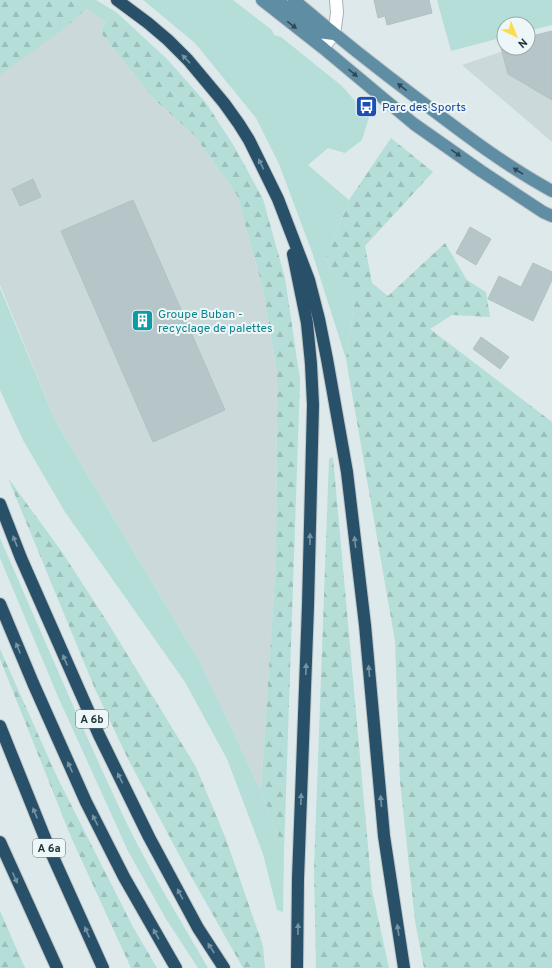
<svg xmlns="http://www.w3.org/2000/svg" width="552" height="968" viewBox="0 0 552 968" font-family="Overpass,sans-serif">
<defs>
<pattern id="forest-firs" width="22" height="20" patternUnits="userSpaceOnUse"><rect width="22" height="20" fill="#b5ded8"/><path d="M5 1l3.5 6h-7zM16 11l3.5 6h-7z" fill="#9bbfba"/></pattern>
</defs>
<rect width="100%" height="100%" fill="#dee9eb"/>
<path fill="#ccd9db" d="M0 0H73L105 21 101 33 153 98 194 135 237 195 263 289 277 372 276 560 261 791 200 662 56 422 0 285Z
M552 34V142L462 65 512 48H528Z"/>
<path fill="#b5ded8" d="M73 0H96L116 12 105 21Z
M143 0H233L272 30 274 35 281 37 342 86 369 117 362 140 345 153 328 148 308 165 349 200 325 260 354 303 346 359 312 252 279 164 256 118 195 43Z
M437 0H552V25L528 31V24H504V37L451 51Z
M0 288 56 422 200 662 261 791 284 851 283 912 277 910 263 854 227 759 185 682 65 512 23 440 0 390Z
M0 538C42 634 83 731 128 826 152 874 181 921 208 968H198L166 919 128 851 59 699 0 558Z"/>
<path fill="url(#forest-firs)" d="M0 0H73L86 9 66 27 0 75Z
M116 12 167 59 206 103 234 146 263 199 285 278 300 380 284 851 261 791 276 560 277 372 263 289 237 195 194 135 153 98 101 33 105 21Z
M391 138 433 172 365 246 372 283 388 296 445 243 467 280 486 292 490 317 452 315 430 329 552 422V968H424L415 921 400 781 395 641 346 359 354 303 325 260 349 200Z
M333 457 372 890 389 968H316L314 868 329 459Z
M8 478 62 552 108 623 196 767 226 839 263 946 265 968H243L183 862 128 759 95 689Z
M0 649 58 779 133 927 157 968H131L71 837 0 659Z
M0 911 25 968H0Z"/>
<path fill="#b6c6c8" stroke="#b0c1c5" d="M374 0H429L432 13 387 25 385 16 378 18Z
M552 31V100L508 74 500 44 504 43V48H528V37Z
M33 179 41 197 20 206 12 189Z
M133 200 225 410 153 442 61 231Z
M470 227 491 239 476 265 456 253Z
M533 263 552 272V280L533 321 488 299 499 276 521 287Z
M481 337 509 357 500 369 473 349Z"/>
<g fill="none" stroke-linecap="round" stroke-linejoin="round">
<defs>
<path id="minor" d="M323 48 334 34 337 13 336 0"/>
<path id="major" d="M262 0 323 48 414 124 481 171 543 212 552 216
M277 0 318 32 334 34
M294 0C335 35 378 69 422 102 464 134 506 166 552 191"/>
<path id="highway" d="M117 0 148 23 168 40 188 60 224 103 239 124 249 140 278 199 309 280 319 319 327 359 347 472 365 625 384 836 404 968
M293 254 307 323 311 364 313 405 308 606 298 879 297 968
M0 504 21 558 99 735 149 837 198 928 224 968
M0 604 33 683 86 802 124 877 176 968
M0 726 49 848 103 968
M0 842 57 968"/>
</defs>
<use href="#minor" stroke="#a4b2b6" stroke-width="14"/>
<use href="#major" stroke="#c0c6c8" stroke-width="14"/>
<use href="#highway" stroke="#c0c6c8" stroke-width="14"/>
<use href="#minor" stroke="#fff" stroke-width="12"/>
<use href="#major" stroke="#5f8da3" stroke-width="12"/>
<use href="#highway" stroke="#285169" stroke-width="12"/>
</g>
<defs><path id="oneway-solid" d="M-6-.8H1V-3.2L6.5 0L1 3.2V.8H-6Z"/></defs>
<g fill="#2e4955">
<use href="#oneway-solid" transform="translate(292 25) rotate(38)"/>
<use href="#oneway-solid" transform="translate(353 73) rotate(40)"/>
<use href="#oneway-solid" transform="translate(402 87) rotate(-142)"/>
<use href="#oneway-solid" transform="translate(456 153) rotate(35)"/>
<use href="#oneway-solid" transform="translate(518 171) rotate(-148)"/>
</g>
<g fill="#7793a2">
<use href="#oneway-solid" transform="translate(186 59) rotate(-134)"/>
<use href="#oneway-solid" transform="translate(261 164) rotate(-116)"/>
<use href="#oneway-solid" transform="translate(310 539) rotate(-89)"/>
<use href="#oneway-solid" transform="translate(15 541) rotate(-111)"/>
<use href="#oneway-solid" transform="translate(355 542) rotate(-97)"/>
<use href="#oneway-solid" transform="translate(18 648) rotate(-112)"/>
<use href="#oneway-solid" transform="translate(65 660) rotate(-113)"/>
<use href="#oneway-solid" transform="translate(306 669) rotate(-88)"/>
<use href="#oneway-solid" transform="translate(369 671) rotate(-95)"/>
<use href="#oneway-solid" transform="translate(70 767) rotate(-114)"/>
<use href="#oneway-solid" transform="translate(120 778) rotate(-116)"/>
<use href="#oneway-solid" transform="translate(301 799) rotate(-88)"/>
<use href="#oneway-solid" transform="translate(381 801) rotate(-95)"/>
<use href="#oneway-solid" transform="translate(35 813) rotate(-112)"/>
<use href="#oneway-solid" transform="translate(95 820) rotate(-117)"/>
<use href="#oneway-solid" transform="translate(15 878) rotate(66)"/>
<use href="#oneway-solid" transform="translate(180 894) rotate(-118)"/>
<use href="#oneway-solid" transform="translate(298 929) rotate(-89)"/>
<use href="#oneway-solid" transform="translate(398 930) rotate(-99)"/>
<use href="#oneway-solid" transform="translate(87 932) rotate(-114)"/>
<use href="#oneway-solid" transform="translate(156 934) rotate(-119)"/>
<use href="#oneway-solid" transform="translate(211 948) rotate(-123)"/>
</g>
<defs>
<symbol id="bus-square" viewBox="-11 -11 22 22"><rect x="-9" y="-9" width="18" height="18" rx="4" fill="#1a4fb4" stroke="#eef7f7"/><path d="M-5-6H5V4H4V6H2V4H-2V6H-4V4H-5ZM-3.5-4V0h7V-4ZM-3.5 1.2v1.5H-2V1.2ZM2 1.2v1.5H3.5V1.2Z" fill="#fff"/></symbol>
<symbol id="building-square" viewBox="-11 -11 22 22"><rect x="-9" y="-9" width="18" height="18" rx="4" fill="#0f9aa8" stroke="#eef7f7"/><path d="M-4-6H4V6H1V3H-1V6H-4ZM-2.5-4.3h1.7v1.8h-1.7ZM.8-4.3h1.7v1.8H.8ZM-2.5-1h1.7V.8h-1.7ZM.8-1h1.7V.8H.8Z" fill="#fff"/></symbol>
</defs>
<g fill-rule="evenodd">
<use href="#bus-square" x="354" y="94" width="25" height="25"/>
<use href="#building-square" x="130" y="308" width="25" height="25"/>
</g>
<g text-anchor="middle" stroke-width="4" stroke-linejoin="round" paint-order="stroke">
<g fill="#eef7f7" stroke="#5c6d73" stroke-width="1">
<rect x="76" y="710" width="32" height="18" rx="3"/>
<rect x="33" y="839" width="32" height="18" rx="3"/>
</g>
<g font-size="11" font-weight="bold" fill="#1e323b">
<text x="92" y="723">A 6b</text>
<text x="49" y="852">A 6a</text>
</g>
<g font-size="12" fill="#164399" stroke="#eef7f7" text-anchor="start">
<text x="382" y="111">Parc des Sports</text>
</g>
<g font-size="12" fill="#0d838f" stroke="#eef7f7" text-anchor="start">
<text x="158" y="318">Groupe Buban -<tspan x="158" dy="14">recyclage de palettes</tspan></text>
</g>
</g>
<g transform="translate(516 36) rotate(137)"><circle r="19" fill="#eef7f7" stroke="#9ba8ac"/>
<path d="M0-3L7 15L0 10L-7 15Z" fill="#fbdc4c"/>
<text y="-6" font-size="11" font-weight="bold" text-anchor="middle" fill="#1e323b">N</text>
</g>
</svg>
